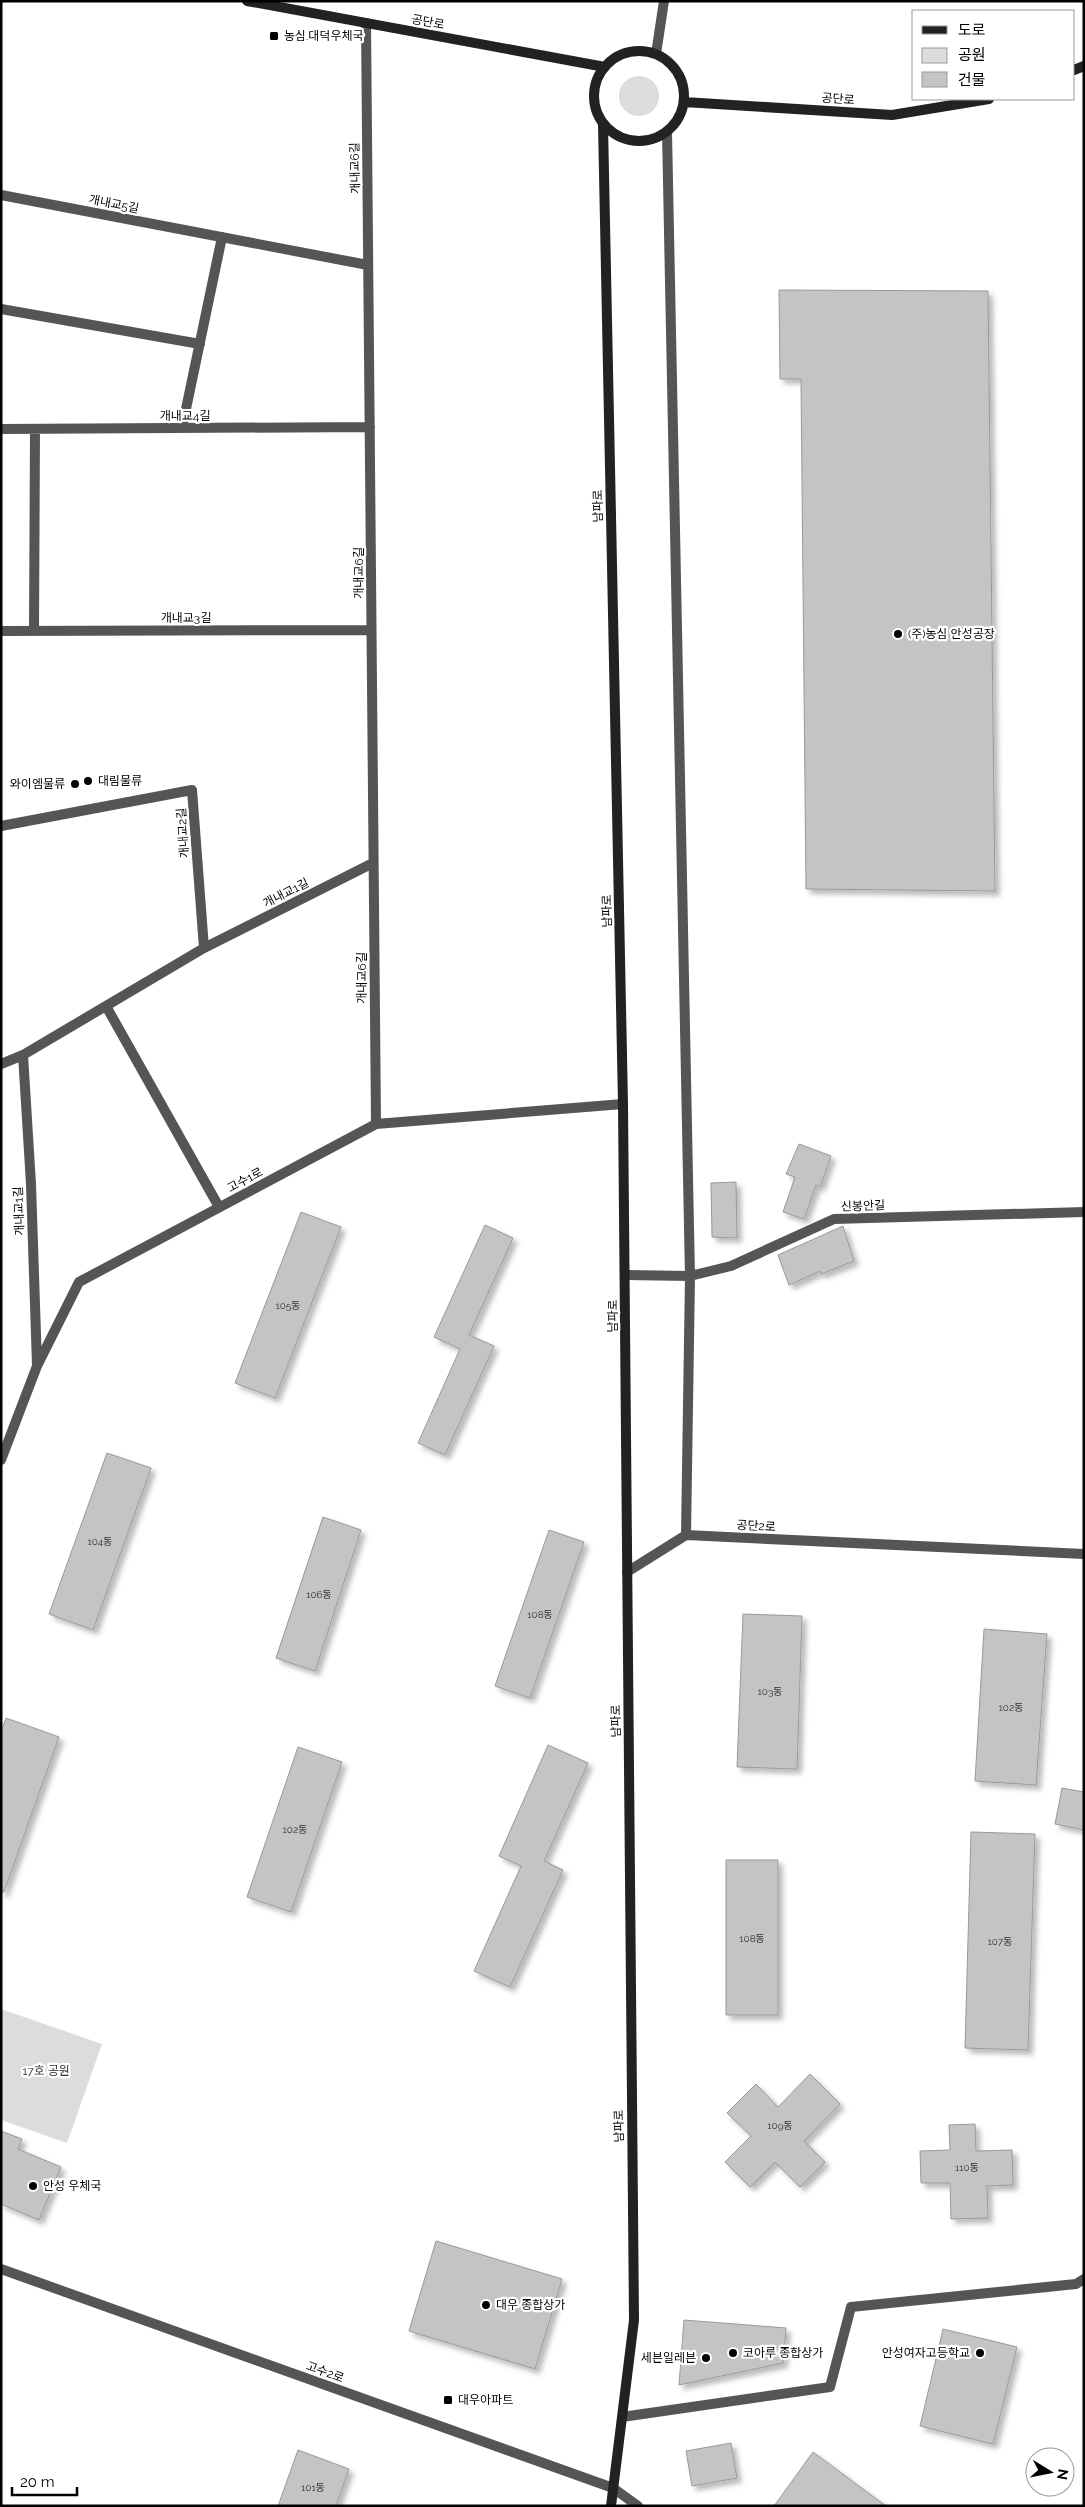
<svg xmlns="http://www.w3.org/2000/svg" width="1085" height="2507" viewBox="0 0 1085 2507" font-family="Raleway,'Noto Sans KR',sans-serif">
<defs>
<filter id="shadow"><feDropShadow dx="4.5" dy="4.5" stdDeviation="2.5" flood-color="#0004"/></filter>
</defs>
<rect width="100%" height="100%" fill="#fff"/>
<path fill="#dcdcdc" d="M619 96a20 20 0 1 1 40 0a20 20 0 1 1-40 0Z
M1 2009 102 2044 67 2143 1 2120Z"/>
<path fill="#c4c4c4" stroke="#999" filter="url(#shadow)" d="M779 290 988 291 995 891 806 889 801 379H780Z
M799 1144 831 1156 820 1187 816 1185 804 1219 783 1212 795 1177 786 1174Z
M736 1182 737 1238 712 1237 711 1183Z
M301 1212 341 1227 275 1398 235 1383Z
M485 1225 513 1238 469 1335 494 1346 445 1455 418 1443 460 1349 434 1337Z
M843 1226 854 1261 821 1274 820 1271 789 1285 778 1255Z
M107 1453 151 1468 93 1630 49 1614Z
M323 1517 361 1530 315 1671 276 1658Z
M549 1530 584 1542 530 1698 495 1686Z
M743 1614 802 1616 797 1769 737 1767Z
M984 1629 1047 1634 1036 1785 975 1781Z
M6 1718 59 1737 4 1892H1V1732Z
M548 1745 588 1763 544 1861 563 1870 510 1987 474 1971 521 1866 499 1856Z
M298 1747 342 1762 291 1912 247 1897Z
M1062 1788 1084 1792V1830L1055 1824Z
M971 1832 1035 1834 1028 2050 965 2048Z
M726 1860H778V2015H726Z
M810 2074 840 2104 804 2141 825 2162 800 2187 775 2162 750 2187 725 2162 751 2136 727 2113 756 2084 778 2107Z
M975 2124 976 2151 1012 2150 1013 2185 987 2186 988 2218 951 2219 950 2183H921L920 2151 950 2150 949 2125Z
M1 2131 22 2139 18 2149 61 2167 39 2220 1 2204Z
M436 2241 562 2279 535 2369 409 2331Z
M684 2320 786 2328 783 2363 679 2385Z
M943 2329 1017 2347 993 2444 920 2426Z
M731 2443 737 2478 692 2486 686 2451Z
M298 2450 349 2469 336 2506H278Z
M813 2452 886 2506H774Z"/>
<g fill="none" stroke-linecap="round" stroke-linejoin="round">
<path stroke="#555" stroke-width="10" d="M366 23 376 1124
M656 54 664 1
M667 132 690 1276 686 1535
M1 195 368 265
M1 309 200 344
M182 428 222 237
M1 429 370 427
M34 630 35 429
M1 631 371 630
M1 826 192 790 204 948
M106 1006 219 1207
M23 1055 31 1184 37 1365
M1 1064 23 1055 204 948 373 863
M625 1275 690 1276 731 1266 834 1219 1084 1212
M1 1460 37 1366 79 1282 376 1124 623 1104
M686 1535 1084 1554
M627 1572 686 1535
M1 2269 613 2488 638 2506
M622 2417 830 2387 851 2307 1076 2284 1084 2279"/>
<path stroke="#222" stroke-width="10" d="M247 1 605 67
M594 96a45 45 0 1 1 90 0a45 45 0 1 1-90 0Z
M1074 70 1084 66
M684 102 892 115 989 99
M603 124 623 1104 634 2320 611 2506"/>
</g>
<g fill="#000" stroke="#fff" stroke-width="2">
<rect x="269" y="31" width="10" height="10" rx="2.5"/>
<circle cx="898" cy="634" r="5"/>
<circle cx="88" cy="781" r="5"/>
<circle cx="75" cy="784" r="5"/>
<circle cx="33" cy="2186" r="5"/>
<circle cx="486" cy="2305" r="5"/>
<circle cx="733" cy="2353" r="5"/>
<circle cx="980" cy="2353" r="5"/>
<circle cx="706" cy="2358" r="5"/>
<rect x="443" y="2395" width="10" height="10" rx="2.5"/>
</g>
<g text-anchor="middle" stroke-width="4.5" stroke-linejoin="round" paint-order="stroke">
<g font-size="10" fill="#313131">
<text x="288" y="1309">105동</text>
<text x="100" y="1545">104동</text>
<text x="319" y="1598">106동</text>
<text x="540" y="1618">108동</text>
<text x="770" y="1695">103동</text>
<text x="1011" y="1711">102동</text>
<text x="295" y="1833">102동</text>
<text x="752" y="1942">108동</text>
<text x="1000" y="1945">107동</text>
<text x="780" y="2129">109동</text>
<text x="967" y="2171">110동</text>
<text x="313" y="2491">101동</text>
</g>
<g font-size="12" fill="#000" stroke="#fff">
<text transform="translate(428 22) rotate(10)" y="4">공단로</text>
<text transform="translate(838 99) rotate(4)" y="4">공단로</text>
<text transform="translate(355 168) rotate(-91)" y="4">개내교6길</text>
<text transform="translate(114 204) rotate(11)" y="4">개내교5길</text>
<text x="185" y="420">개내교4길</text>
<text transform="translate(598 506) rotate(-91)" y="4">남파로</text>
<text transform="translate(359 573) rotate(-90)" y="4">개내교6길</text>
<text x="186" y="622">개내교3길</text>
<text transform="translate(183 833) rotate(-94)" y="4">개내교2길</text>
<text transform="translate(286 893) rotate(-27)" y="4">개내교1길</text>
<text transform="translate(607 911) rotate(-91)" y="4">남파로</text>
<text transform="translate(362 978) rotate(-90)" y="4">개내교6길</text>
<text transform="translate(245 1180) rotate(-28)" y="4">고수1로</text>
<text transform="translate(863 1206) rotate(-2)" y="4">신봉안길</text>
<text transform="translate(19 1211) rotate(-92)" y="4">개내교1길</text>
<text transform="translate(613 1316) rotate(-90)" y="4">남파로</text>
<text transform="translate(756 1526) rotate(3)" y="4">공단2로</text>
<text transform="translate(616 1721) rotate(-91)" y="4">남파로</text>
<text transform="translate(619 2126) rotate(-91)" y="4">남파로</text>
<text transform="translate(325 2372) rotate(20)" y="4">고수2로</text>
</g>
<g font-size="12" fill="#000" stroke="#fff" text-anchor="start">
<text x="284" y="40">농심.대덕우체국</text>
<text x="908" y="638">(주)농심 안성공장</text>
<text x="98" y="785">대림물류</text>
<text x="65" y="788" text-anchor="end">와이엠물류</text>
<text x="43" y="2190">안성 우체국</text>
<text x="496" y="2309">대우 종합상가</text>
<text x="743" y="2357">코아루 종합상가</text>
<text x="970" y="2357" text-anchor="end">안성여자고등학교</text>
<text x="696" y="2362" text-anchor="end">세븐일레븐</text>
<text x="458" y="2404">대우아파트</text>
</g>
<g font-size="12" fill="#333" stroke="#fff">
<text x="46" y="2075">17호 공원</text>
</g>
</g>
<rect width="1085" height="2507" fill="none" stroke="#000000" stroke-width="5"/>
<rect x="912" y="10" width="162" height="90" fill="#ffffff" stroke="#999999"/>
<rect x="922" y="26" width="25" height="8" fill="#222222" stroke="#999999"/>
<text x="958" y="35" font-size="15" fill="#000000">도로</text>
<rect x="922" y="48" width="25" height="15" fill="#dcdcdc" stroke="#999999"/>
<text x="958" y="60" font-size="15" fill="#000000">공원</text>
<rect x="922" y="72" width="25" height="15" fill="#c4c4c4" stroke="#999999"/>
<text x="958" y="85" font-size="15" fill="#000000">건물</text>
<g transform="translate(1050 2472) rotate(100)"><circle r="24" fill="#ffffff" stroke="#999999"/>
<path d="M0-4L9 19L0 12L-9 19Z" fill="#000000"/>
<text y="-8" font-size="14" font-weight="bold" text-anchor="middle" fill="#000000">N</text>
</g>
<path d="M12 2487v8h65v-8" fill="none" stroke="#000000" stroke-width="2.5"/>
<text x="20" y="2487" font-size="15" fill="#000000" stroke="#ffffff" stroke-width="4" paint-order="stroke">20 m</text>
</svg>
